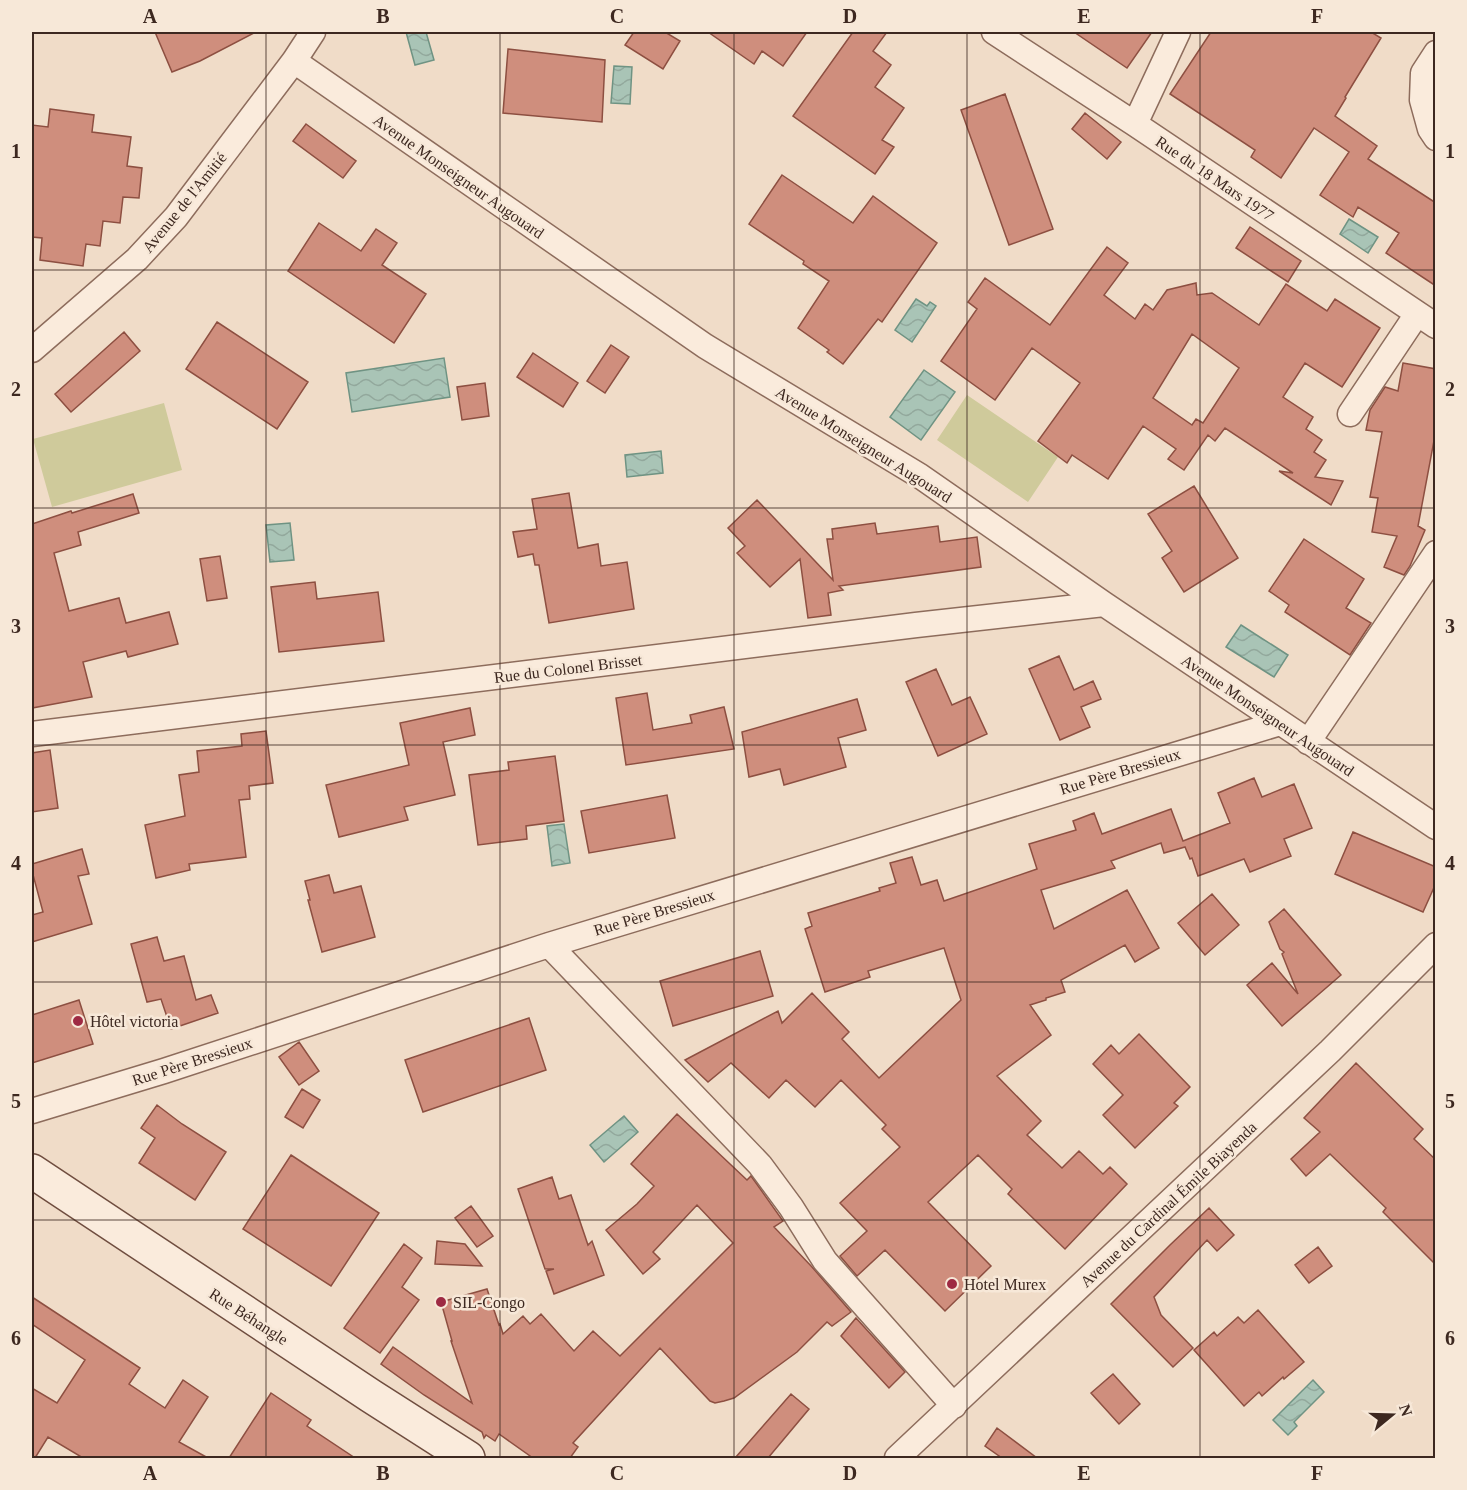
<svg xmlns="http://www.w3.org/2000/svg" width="1467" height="1490" viewBox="0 0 1467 1490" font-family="'Times New Roman',serif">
<defs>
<pattern id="water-waves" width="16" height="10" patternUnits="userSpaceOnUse" patternTransform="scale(1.5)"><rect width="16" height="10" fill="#a9c4b6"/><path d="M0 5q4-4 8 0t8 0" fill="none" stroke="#92a89c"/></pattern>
</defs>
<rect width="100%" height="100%" fill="#f0dcc8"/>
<path fill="#cfca9b" d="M967 395 1058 457 1028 502 937 440Z
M164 403 182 470 52 507 33 439Z"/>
<path fill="url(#water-waves)" stroke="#6f9383" stroke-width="1.5" d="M406 32H426L434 60 415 65Z
M614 66 632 67 630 104 611 103Z
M1349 219 1378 237 1368 253 1340 234Z
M916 299 927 306 930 302 936 306 912 342 895 330Z
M444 358 450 397 352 412 346 373Z
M924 370 955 392 921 440 890 417Z
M661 451 663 473 627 477 625 455Z
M290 523 294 560 270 562 266 525Z
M1241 625 1288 655 1274 677 1226 647Z
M564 824 570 863 552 866 547 826Z
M624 1116 638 1132 604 1162 590 1145Z
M1313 1380 1324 1392 1294 1422 1297 1426 1288 1435 1273 1420Z"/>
<path fill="#cf8e7d" stroke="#8d4f41" stroke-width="1.5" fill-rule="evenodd" d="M155 32H256L200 61 172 72Z
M634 32H665L680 41 663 69 625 45Z
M708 32H807L783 66 762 51 754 64Z
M853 32H887L873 51 891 65 875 87 904 108 882 140 894 147 875 174 793 116Z
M1074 32H1152L1127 68Z
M1211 32H1371L1381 38 1345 97 1346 98 1335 116 1377 146 1368 159 1436 203V286L1386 253 1399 233 1358 207 1353 217 1320 195 1349 152 1314 128 1281 178 1251 157 1255 150 1170 94Z
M508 49 605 60 602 122 503 113Z
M1005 94 1053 229 1009 245 961 110Z
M50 109 94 115 92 132 131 137 127 166 142 168 139 198 123 197 120 223 103 221 100 246 86 244 83 266 40 260 42 238 32 237V125L48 127Z
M1085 113 1121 142 1107 159 1072 129Z
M306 124 356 161 343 178 293 141Z
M782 175 853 223 873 196 937 243 882 322 878 319 843 364 827 352 829 350 798 328 829 281 803 264 804 261 749 224Z
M319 223 361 251 376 229 397 243 382 265 426 294 394 343 288 271Z
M1250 227 1301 261 1288 282 1236 248Z
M1107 247 1128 263 1104 295 1135 319 1145 304 1153 310 1167 290 1196 283 1197 295 1212 293 1259 325 1286 284 1327 311 1335 299 1380 328 1342 387 1305 363 1283 397 1313 417 1306 429 1322 440 1314 452 1326 460 1315 477 1343 481 1331 505 1279 471 1293 473 1225 428 1215 441 1208 435 1184 470 1168 459 1176 449 1143 426 1108 479 1072 455 1067 463 1038 441 1080 383 1032 348 995 400 941 361 977 309 968 302 985 278 1050 325ZM1192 334 1239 368 1203 423 1196 419 1192 425 1153 398Z
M217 322 308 382 277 429 186 369Z
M124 332 140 351 71 412 55 394Z
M611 345 629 357 605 393 587 381Z
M533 353 578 383 563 407 517 377Z
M1403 363 1436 369V430L1418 526 1425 530 1410 566 1404 575 1384 567 1397 536 1372 532 1378 498 1370 497 1382 432 1366 430 1370 410 1385 387 1398 391Z
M485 383 489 416 462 420 457 387Z
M1194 486 1238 558 1184 592 1162 558 1172 551 1148 514Z
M569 493 578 548 598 544 601 566 627 562 634 609 549 623 539 565H535L533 554 518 557 513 532 537 529 532 499Z
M133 494 139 513 78 532 81 545 54 553 69 611 119 598 126 623 169 612 178 644 128 657 126 651 83 662 92 697 32 708V524L71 511 72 513Z
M757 500 833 580 827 539H833L832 529 875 523 877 534 938 526 940 542 977 537 981 567 839 586 843 590 828 593 831 615 808 618 800 559 770 587 737 553 745 546 728 528Z
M1304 539 1364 579 1346 608 1371 623 1350 655 1285 612 1289 605 1269 591Z
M220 556 227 598 207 601 200 559Z
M315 582 317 599 378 592 384 641 279 652 271 587Z
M1059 656 1074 690 1093 681 1101 699 1081 707 1090 727 1060 740 1029 669Z
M936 669 952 705 970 697 987 734 938 756 906 682Z
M647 693 653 730 692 723 690 715 724 707 734 749 626 765 616 698Z
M857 699 866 730 838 738 846 767 784 785 780 769 749 777 742 732Z
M470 708 475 735 443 742 455 795 404 807 408 820 339 837 326 785 409 765 400 723Z
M266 731 273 783 249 786 250 799 239 800 246 857 189 864 190 870 156 878 145 825 185 816 179 775 199 772 197 751 242 746 241 734Z
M50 750 58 808 32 812V753Z
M555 756 564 821 526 826 527 839 478 845 469 775 509 770 508 762Z
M1254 778 1262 797 1294 784 1312 828 1284 839 1291 856 1250 872 1244 859 1198 876 1192 858 1190 859 1185 847 1164 853 1161 843 1111 861 1115 868 1041 890 1054 929 1127 890 1159 948 1135 962 1125 945 1061 980 1065 992 1046 998V1000L1030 1005 1051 1035 997 1076 1041 1121 1027 1135 1062 1168 1079 1151 1103 1174 1110 1167 1127 1184 1065 1249 1008 1194 1012 1189 978 1155 928 1202 991 1266 945 1311 885 1250 857 1276 840 1256 867 1231 840 1203 900 1147 882 1129 886 1125 841 1080 815 1107 786 1080 769 1098 731 1063 708 1082 685 1060 778 1011 782 1023 812 993 849 1032 842 1039 879 1078 961 1000 944 948 868 971 870 977 825 992 805 929 812 926 808 913 880 891 879 888 896 883 890 863 912 857 921 885 937 880 944 901 1037 869 1029 844 1076 830 1073 821 1094 813 1102 834 1171 809 1183 841 1230 823 1218 793Z
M667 795 675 838 589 853 581 811Z
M1353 832 1436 867V883L1423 912 1335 874Z
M82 849 89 874 78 876 92 924 32 942V915L43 912 32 871V864Z
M329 875 334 893 361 886 375 937 322 952 308 900H310L305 881Z
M1212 894 1239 925 1205 955 1178 923Z
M1284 909 1341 975 1282 1026 1247 985 1272 963 1298 994 1282 954 1284 952 1280 949 1269 922Z
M157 937 164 961 184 956 196 1000 211 995 218 1013 171 1029 161 999 147 1002 131 944Z
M760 951 773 996 673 1026 660 981Z
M79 1000 93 1044 32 1063V1015Z
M529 1018 546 1070 423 1112 405 1060Z
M1139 1034 1190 1087 1174 1103 1178 1106 1135 1148 1103 1115 1123 1095 1093 1064 1111 1045 1119 1054Z
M299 1042 319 1071 299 1085 279 1057Z
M1356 1063 1423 1129 1414 1139 1436 1160V1265L1383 1212 1386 1208 1330 1154 1306 1176 1291 1159 1320 1132 1304 1118Z
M302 1089 320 1100 303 1128 285 1117Z
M157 1105 182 1124 226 1152 195 1200 139 1163 155 1138 141 1128Z
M677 1114 747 1180 751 1176 783 1221 774 1227 812 1267 851 1312 832 1326 827 1322 797 1352 734 1398 724 1401 715 1403 710 1401 660 1348 573 1443 578 1447 570 1458H533L499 1434 495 1441 486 1435 484 1438 482 1432 424 1395 381 1364 393 1347 472 1403 451 1341H452L441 1302 487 1289 499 1325 500 1324 503 1334 523 1316 530 1324 541 1314 574 1351 593 1331 620 1356 733 1243 697 1205 653 1252 660 1259 643 1274 606 1230 637 1204 654 1186 631 1164Z
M291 1155 379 1213 331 1286 243 1229Z
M552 1177 559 1199 571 1195 588 1245 592 1241 604 1275 554 1294 546 1271 554 1269H545L518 1189Z
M471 1206 493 1236 477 1247 455 1218Z
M1209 1208 1234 1235 1217 1251 1207 1240 1154 1297 1161 1315 1193 1348 1173 1367 1111 1304 1170 1245Z
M437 1241 465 1244 482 1266 435 1264Z
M404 1244 422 1258 402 1287 419 1300 380 1353 344 1328Z
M1318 1247 1332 1266 1309 1283 1295 1265Z
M32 1297 140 1368 129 1384 165 1408 183 1380 208 1397 179 1442 208 1458H83L48 1437 35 1458H32V1388L57 1403 85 1360 32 1324Z
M1258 1310 1304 1362 1284 1379 1283 1377 1262 1396 1259 1392 1244 1406 1194 1350 1214 1332 1217 1336 1238 1317 1244 1323Z
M856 1318 905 1372 889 1388 841 1336Z
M1113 1374 1140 1404 1119 1424 1091 1393Z
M271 1393 311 1420 307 1426 355 1458H229Z
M791 1394 809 1409 768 1458H735Z
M997 1428 1037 1458H1002L985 1446Z"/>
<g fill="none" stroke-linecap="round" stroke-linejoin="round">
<defs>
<path id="street" d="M994 32 1135 124 1436 326
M1436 53 1423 73 1422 100 1430 129 1436 138
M294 61 705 346 920 476 1104 604 1436 827
M1135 124 1178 32
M32 350 137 259 176 217 294 61 313 32
M1350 414 1417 314
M32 734 916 625 1104 604
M1308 742 1436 553
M549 945 760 1165 791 1207 825 1261 954 1406
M32 1111 164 1071 549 945 1280 723
M897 1458 1330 1051 1436 945"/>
<path id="secondary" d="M32 1171 371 1396 468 1458"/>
</defs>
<use href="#street" stroke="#8d6c5c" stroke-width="27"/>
<use href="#secondary" stroke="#6f4d3f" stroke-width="36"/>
<use href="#street" stroke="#faebdc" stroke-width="24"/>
<use href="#secondary" stroke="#faebdc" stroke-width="33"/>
</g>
<path fill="none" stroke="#3d2820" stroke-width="1.5" stroke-opacity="0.55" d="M266 32V1458M500 32V1458M734 32V1458M967 32V1458M1200 32V1458M32 270H1436M32 508H1436M32 745H1436M32 982H1436M32 1220H1436"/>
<g fill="#9e2a43" stroke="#f7e8d8" stroke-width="2">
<circle cx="78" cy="1021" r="6"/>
<circle cx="952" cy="1284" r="6"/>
<circle cx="441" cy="1302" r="6"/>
</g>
<g text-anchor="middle" stroke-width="5" stroke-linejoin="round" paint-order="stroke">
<g font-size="16" fill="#3d2820" stroke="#f7e8d8">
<text transform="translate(459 176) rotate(35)" y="6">Avenue Monseigneur Augouard</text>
<text transform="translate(1215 178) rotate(34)" y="6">Rue du 18 Mars 1977</text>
<text transform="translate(184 202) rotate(-51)" y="6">Avenue de l'Amitié</text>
<text transform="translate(864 444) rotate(32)" y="6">Avenue Monseigneur Augouard</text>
<text transform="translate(568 668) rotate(-7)" y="6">Rue du Colonel Brisset</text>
<text transform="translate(1268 715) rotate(34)" y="6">Avenue Monseigneur Augouard</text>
<text transform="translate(1120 771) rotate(-17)" y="6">Rue Père Bressieux</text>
<text transform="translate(654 912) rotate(-17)" y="6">Rue Père Bressieux</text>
<text transform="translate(192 1061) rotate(-18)" y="6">Rue Père Bressieux</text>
<text transform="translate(1168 1204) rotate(-43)" y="6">Avenue du Cardinal Émile Biayenda</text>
<text transform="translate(249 1316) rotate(33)" y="6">Rue Béhangle</text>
</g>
<g font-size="16" fill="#3d2820" stroke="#f7e8d8" text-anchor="start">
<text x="90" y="1027">Hôtel victoria</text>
<text x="964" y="1290">Hotel Murex</text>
<text x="453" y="1308">SIL-Congo</text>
</g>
</g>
<rect width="1467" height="1490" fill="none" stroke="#f7e8d8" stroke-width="66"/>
<g transform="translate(1392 1415) rotate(71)" stroke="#f7e8d8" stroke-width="4.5" paint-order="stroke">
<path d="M0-4.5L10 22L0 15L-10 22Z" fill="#3d2820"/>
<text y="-9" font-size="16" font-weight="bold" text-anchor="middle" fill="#3d2820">N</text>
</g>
<rect x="33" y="33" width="1401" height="1424" fill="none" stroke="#3d2820" stroke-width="2"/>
<g font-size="20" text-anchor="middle" font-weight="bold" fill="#3d2820">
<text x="150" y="23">A</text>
<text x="383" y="23">B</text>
<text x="617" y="23">C</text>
<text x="850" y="23">D</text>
<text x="1084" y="23">E</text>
<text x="1317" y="23">F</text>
<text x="16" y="158">1</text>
<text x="1450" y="158">1</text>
<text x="16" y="396">2</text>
<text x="1450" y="396">2</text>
<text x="16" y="633">3</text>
<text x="1450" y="633">3</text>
<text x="16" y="870">4</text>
<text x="1450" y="870">4</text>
<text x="16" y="1108">5</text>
<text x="1450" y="1108">5</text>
<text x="16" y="1345">6</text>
<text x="1450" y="1345">6</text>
<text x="150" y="1480">A</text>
<text x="383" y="1480">B</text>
<text x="617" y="1480">C</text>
<text x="850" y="1480">D</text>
<text x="1084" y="1480">E</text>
<text x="1317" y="1480">F</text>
</g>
</svg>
